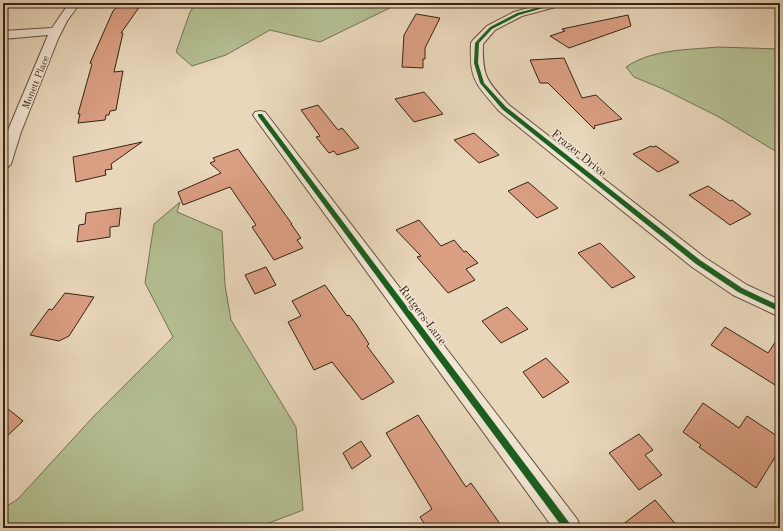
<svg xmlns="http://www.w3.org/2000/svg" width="783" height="531" viewBox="0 0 783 531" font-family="'Old Standard TT',serif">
<rect width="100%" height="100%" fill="#e9d7bb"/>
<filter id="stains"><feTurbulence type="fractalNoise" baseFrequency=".005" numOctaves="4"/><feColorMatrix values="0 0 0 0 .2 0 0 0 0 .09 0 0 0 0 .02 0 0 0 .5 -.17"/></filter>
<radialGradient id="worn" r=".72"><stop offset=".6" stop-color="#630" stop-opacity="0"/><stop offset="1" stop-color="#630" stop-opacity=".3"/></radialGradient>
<path fill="#b4bf92" stroke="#757153" d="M196 3H400L320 42 270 30 226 55 192 66 176 52 190 12Z
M718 47 780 49V154L719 117 663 89 634 77 626 67C652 49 687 50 718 47Z
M180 202 177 212 222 231 225 285 231 320 296 427 303 510 256 528H3V508L17 500 94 416 173 337 145 283 154 224Z"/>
<path fill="#da9e83" stroke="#362314" d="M118 6H140L121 33H123L114 72 123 71 116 110 110 111 109 115H106L105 120 78 123 80 114H78L92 64 90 63 113 11Z
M416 14 440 18 425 48V59H423V68L402 67 404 35Z
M628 15 631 26 569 48 550 36 565 31 562 29Z
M564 58 582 98 596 95 622 119 594 126 595 128 594 129 548 83H540L530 60Z
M424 92 443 114 414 122 395 99Z
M318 105 338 130 342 128 359 148 337 155 334 151 329 153 316 137 320 136 301 110Z
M474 133 499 155 479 163 454 140Z
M142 142 111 164 112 169 105 170 106 175 76 182 73 157Z
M651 146 653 147 656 146 679 162 658 172 633 154Z
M238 149 292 224H291L301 238 297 240 303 248 274 260 252 227 256 225 230 187 183 205 178 192 221 173 210 163 215 161 213 158Z
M528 182 558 208 537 218 508 191Z
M708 186 730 201 732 200 751 214 730 225 689 195Z
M121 208 119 226 110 227V237L77 242 79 225 85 224 86 213Z
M419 220 441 246 454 240 464 252 466 251 478 263 466 269 475 280 448 293 417 257 421 256 396 230Z
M600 243 635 277 612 288 578 253Z
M266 267 276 285 255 294 245 275Z
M325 285 347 316 349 315 356 324 369 344 367 346 394 382 362 400 332 362 314 370 288 322 301 316 292 301Z
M65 293 94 297 69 336 59 341 30 335 49 309 52 310Z
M507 307 528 329 501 343 482 321Z
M725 327 768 353 780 335V388L711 345Z
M546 358 569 382 543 398 523 372Z
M703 403 739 428 747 416 780 438V449L756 488 699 447 701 445 683 432Z
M3 405 23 421 3 440Z
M418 415 466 487 471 483 503 528H427L420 517 432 509 386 433Z
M639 434 653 450 645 455 662 475 639 490 609 453Z
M361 441 371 456 352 469 343 453Z
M655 500 679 528H618Z"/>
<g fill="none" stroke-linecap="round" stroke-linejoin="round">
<defs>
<path id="street" d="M69 3H80L67 21 58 39 21 132 11 164 8 167 3 169V142L48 35 3 39V31L52 28Z
M546 3H564L563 5 522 16 495 30 483 44C482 77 487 81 509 105L704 257 747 285 780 300V317L733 295 692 267 499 111C476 84 469 80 471 43L473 40 487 26 514 12Z
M260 111 265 112 577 519 581 528H553L255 118 253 115 255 112Z"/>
</defs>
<use href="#street" stroke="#63503e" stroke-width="2"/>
<use href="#street" fill="#f1e5d3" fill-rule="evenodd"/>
<defs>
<path id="cycleway" d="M555 3H561L519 15 492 29 479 43 478 63 484 83 506 107 700 260 742 288 780 306V312L738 292 696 264 502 109 480 83 474 63 475 43 490 27 517 13Z
M258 114H262L571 525 572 528H563L258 116Z"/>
</defs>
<use href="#cycleway" stroke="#f1e5d3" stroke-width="2"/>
<use href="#cycleway" fill="#1b5e20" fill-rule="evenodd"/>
</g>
<g text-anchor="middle" stroke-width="3" stroke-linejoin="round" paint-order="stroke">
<g font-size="10" fill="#362314" stroke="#f1e5d3">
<text transform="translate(35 82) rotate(-68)" y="4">Monett Place</text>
</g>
<g font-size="12" fill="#362314" stroke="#f1e5d3">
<text transform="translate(579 153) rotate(39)" y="4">Frazer Drive</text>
<text transform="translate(423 315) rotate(53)" y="4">Rutgers Lane</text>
</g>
</g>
<rect width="783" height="531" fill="none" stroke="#e9d7bb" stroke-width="16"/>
<rect x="4" y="4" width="775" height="523" fill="none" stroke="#362314" stroke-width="2"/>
<rect x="8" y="8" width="767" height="515" fill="none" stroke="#362314"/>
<rect width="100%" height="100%" filter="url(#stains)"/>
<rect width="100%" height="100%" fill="url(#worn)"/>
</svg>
